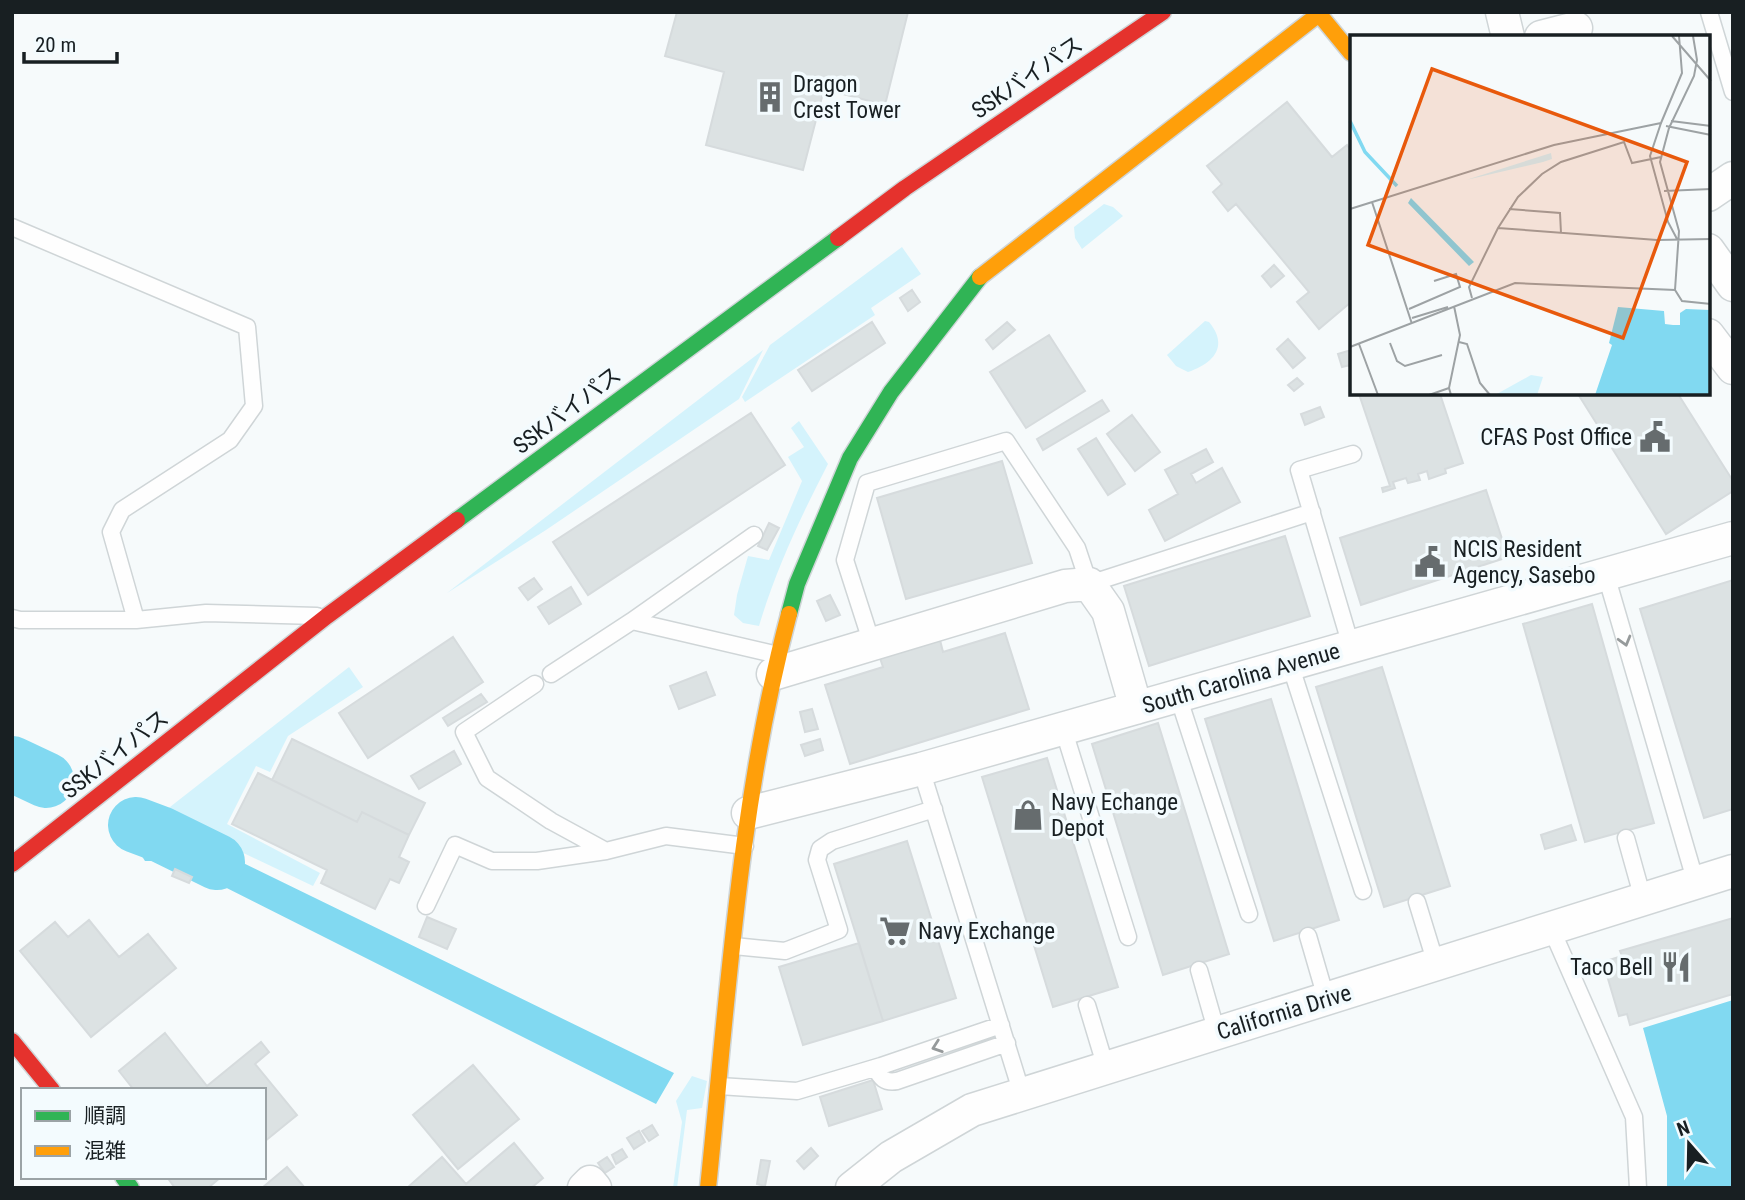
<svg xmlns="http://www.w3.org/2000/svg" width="1745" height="1200" viewBox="0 0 1745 1200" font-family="'Roboto Condensed','Noto Sans JP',sans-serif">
<rect width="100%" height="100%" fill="#f6fafb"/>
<path fill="#d4f3fc" d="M1104 204 1113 207 1123 216 1082 249 1075 238 1074 227Z
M902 247 921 274 871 308 875 315 745 402 742 397 770 345Z
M1205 321 1209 322C1229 346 1214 363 1188 372L1176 366 1167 355Z
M763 350 739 399 546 530 447 593Z
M799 421 828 464C801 516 776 569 759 626L743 623 734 615 737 595 748 556 769 560 802 481 788 457 804 447 791 428Z
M349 667 363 687 288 736 270 772 256 766 227 824 320 873 313 886 161 814Z
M692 1076 707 1081 702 1108 687 1110 677 1188H673L682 1122 676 1101Z"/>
<path fill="#81d9f1" d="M155 820 674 1073 656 1104 173 861H145L136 847 138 839Z
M1733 1000V1188H1667V1116L1643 1028Z"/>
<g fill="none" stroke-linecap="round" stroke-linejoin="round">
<path stroke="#81d9f1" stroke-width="56" d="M12 764 46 780
M136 825 160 834 217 862"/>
</g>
<path fill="#dce2e3" stroke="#d6dbdd" stroke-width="2" d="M677 12H908L885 105 824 89 803 170 706 145 724 72 665 56Z
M1287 102 1332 157 1347 145 1351 151V302L1319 329 1297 302 1309 292 1236 204 1228 211 1213 192 1222 184 1207 166Z
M1274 265 1284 276 1271 287 1262 276Z
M912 290 920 302 908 311 900 298Z
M872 322 885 343 812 391 798 370Z
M1007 322 1015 330 993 349 986 340Z
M1049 335 1085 391 1026 428 990 372Z
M1288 339 1305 358 1293 368 1277 349Z
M1351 350V370L1350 365 1342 367 1338 354Z
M1297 378 1303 384 1294 391 1288 385Z
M1359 394H1440L1463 463 1445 469 1446 473 1429 479 1427 471 1418 474 1420 480 1408 483 1406 478 1393 482 1395 488 1383 492 1382 488 1390 486Z
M1578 394H1678L1733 481V491L1666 534Z
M1102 400 1109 411 1043 450 1037 439Z
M1320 407 1324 417 1305 425 1301 414Z
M751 413 785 465 588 595 553 542Z
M1132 415 1160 452 1135 471 1107 434Z
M1096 438 1125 484 1108 495 1078 449Z
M1206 449 1213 462 1191 474 1196 483 1222 468 1240 502 1165 541 1149 510 1178 494 1165 470Z
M1002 461 1032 563 906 599 877 498Z
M1486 490 1508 557 1361 605 1340 538Z
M769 523 779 528 767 550 758 546Z
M1285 536 1310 616 1149 666 1124 586Z
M534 578 542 589 528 600 519 588Z
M1733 580V809L1704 818 1640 609Z
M571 587 581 604 549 624 538 607Z
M830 595 840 615 826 621 817 601Z
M1592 604 1654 823 1585 842 1523 624Z
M1005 633 1029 709 850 764 825 685 883 667 880 658 940 640 943 652Z
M453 637 483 682 368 758 339 713Z
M1382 667 1450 886 1384 907 1316 687Z
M706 672 715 695 679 709 670 686Z
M481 694 487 702 448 726 443 718Z
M1271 699 1339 920 1274 941 1205 719Z
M812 709 818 729 805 732 800 712Z
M1158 723 1229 954 1163 975 1092 744Z
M292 739 425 803 409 835 362 812 357 822 272 780Z
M820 739 823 750 805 756 801 745Z
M454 751 461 764 419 789 411 776Z
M1047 758 1118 987 1053 1007 982 777Z
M258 773 357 822 362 812 409 835 399 857 409 862 399 883 390 879 375 909 321 883 327 870 232 824Z
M1571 825 1576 840 1545 849 1541 835Z
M907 841 956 998 883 1021 834 864Z
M175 869 192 877 189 883 172 876Z
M427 917 456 929 447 949 419 937Z
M1733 918V994L1630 1025 1627 1014 1619 1016 1603 962 1622 956 1620 951Z
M89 920 119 957 148 934 176 968 91 1037 20 951 55 922 68 937Z
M859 943 883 1021 803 1045 779 967Z
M165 1033 207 1086 261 1042 269 1052 255 1064 297 1115 264 1142V1090H134L119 1071Z
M473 1065 519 1119 458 1169 413 1115Z
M873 1080 882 1109 829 1126 820 1097Z
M652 1125 658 1135 649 1141 642 1131Z
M639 1131 645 1142 634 1149 627 1138Z
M514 1143 543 1178 531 1188H407L442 1157 466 1184Z
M811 1148 818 1156 804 1169 797 1161Z
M622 1149 627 1157 616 1164 612 1155Z
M607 1157 614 1167 605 1173 598 1163Z
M761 1160 770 1161 765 1186 757 1184Z
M287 1167 305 1188H262Z
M167 1177H221L208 1188H175Z"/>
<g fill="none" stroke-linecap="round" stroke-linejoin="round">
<defs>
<path id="lane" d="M1709 12 1733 92
M12 227 247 327 254 406 230 440 122 510 111 532 136 620
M1606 575 1696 883
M12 618 20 620H136L206 613 317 616
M632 621 754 535
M872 644 845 560 867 483 1006 441 1077 548 1089 584 1312 512
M1351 646 1299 470 1353 454
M1290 664 1363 891
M551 674 632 621 778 655
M535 684 464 732 487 778 551 821 606 851
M1178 696 1249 914
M1063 728 1128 937
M921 769 1022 1094
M1626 838 1643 899
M1417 902 1436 964
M426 906 455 845 492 861H537L606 851 666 836 745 846
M1551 928 1634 1117 1638 1188
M1308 936 1326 998
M734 946 785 951 839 930 817 860 820 849 832 841 934 809
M1199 970 1217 1033
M1087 1005 1106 1068
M875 1068C881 1078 884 1083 897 1081L1007 1043
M719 1086 797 1091 881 1066 1001 1025"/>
<path id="street" d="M1502 12 1508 37
M1541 37 1576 28
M1708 195 1733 178
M1708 250 1733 285
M1708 335 1733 368
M773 674 1065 586 1089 584 1108 611 1136 708
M748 813 921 769 1733 538
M584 1188 590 1182 595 1188
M852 1188 891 1157 972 1110 1733 871"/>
<path id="fast" d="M457 520 838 238
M789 614 797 584 850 458 891 392 980 277
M123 1177 131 1188"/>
<path id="slow" d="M980 277 1319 14 1351 53
M708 1188C728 996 739 801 789 614"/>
<path id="jam" d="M838 238 905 188 1163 12
M12 864 327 616 457 520
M12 1041 52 1090"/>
</defs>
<use href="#lane" stroke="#cfd5d7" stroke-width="19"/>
<use href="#street" stroke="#cfd5d7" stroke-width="35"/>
<use href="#fast" stroke="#cfd5d7" stroke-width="19"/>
<use href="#slow" stroke="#cfd5d7" stroke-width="19"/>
<use href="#jam" stroke="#cfd5d7" stroke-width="19"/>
<use href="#lane" stroke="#fefefe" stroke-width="16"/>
<use href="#street" stroke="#fefefe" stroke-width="32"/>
<use href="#fast" stroke="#30b455" stroke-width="16"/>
<use href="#slow" stroke="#ff9f0a" stroke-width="16"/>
<use href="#jam" stroke="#e5322d" stroke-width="16"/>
</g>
<defs><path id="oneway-chevron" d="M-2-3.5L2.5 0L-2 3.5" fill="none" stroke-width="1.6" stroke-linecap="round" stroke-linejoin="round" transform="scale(1.75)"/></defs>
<g stroke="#969a9b">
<use href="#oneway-chevron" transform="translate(1625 641) rotate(74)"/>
<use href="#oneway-chevron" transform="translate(937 1047) rotate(161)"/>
</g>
<defs>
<symbol id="building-bare" viewBox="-9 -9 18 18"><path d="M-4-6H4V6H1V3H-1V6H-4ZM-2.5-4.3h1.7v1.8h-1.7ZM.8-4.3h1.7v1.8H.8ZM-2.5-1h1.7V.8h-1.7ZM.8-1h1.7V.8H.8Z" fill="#666c6e" stroke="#f3fbfe" stroke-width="2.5" paint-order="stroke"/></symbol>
<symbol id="civic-bare" viewBox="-9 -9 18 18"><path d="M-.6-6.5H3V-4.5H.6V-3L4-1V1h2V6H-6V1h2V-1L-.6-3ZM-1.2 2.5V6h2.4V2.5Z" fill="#666c6e" stroke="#f3fbfe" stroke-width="2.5" paint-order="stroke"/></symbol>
<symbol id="shop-bare" viewBox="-9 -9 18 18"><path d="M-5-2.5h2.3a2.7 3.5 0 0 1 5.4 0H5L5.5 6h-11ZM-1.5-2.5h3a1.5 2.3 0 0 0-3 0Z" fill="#666c6e" stroke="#f3fbfe" stroke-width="2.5" paint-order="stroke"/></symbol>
<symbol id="supermarket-bare" viewBox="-9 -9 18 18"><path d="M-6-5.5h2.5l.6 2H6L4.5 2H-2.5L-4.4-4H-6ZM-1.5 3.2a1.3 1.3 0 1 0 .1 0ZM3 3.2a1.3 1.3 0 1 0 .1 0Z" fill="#666c6e" stroke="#f3fbfe" stroke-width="2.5" paint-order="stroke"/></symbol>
<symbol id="restaurant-bare" viewBox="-9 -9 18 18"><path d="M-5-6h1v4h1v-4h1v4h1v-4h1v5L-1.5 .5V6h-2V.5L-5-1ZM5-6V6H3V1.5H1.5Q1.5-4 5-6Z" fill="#666c6e" stroke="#f3fbfe" stroke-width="2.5" paint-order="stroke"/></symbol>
</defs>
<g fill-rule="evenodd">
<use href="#building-bare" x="748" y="75" width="44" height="44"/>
<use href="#civic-bare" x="1633" y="415" width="44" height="44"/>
<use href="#civic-bare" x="1408" y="540" width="44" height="44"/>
<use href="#shop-bare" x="1006" y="793" width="44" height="44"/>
<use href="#supermarket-bare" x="873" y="909" width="44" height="44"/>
<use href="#restaurant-bare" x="1654" y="945" width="44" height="44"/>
</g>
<g text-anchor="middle" stroke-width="7" stroke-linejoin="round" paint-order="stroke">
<g font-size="23" fill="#181f22" stroke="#f3fbfe">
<text transform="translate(1027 77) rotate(-34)" y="8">SSKバイパス</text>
<text transform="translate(567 410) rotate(-37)" y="8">SSKバイパス</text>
<text transform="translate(1241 678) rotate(-16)" y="8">South Carolina Avenue</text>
<text transform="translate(115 754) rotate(-38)" y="8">SSKバイパス</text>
<text transform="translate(1284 1012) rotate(-17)" y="8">California Drive</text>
</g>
<g font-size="23" fill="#181f22" stroke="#f3fbfe" text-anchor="start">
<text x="793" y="92">Dragon<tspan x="793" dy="26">Crest Tower</tspan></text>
<text x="1632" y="445" text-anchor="end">CFAS Post Office</text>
<text x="1453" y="557">NCIS Resident<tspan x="1453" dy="26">Agency, Sasebo</tspan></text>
<text x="1051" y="810">Navy Echange<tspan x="1051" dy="26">Depot</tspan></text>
<text x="918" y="939">Navy Exchange</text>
<text x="1653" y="975" text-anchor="end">Taco Bell</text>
</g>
</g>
<g transform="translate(1350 35)">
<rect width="360" height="360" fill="#f6fafb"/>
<path d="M201 118 202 124 193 127 116 145ZM181 340 193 342 187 360H145Z" fill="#d4f3fc"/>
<path d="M61 163 124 227 119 231 58 168ZM268 272 314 276 315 289 323 290H330V278L336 274 360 275V360H245L262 310 259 308Z" fill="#81d9f1"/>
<path fill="none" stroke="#81d9f1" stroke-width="3.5" d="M0 86 15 117 47 151"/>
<path fill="none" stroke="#9da2a4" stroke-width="2" d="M322 1 361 46M321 86 361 91M311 88 300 121 318 187 327 204M311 88 332 38 329 1M316 91 361 100M319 93 310 127 329 196 325 255M319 93 344 41 347 25 343 1M314 156 361 154M22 167 62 289M0 174 204 110 311 88M159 174 210 178 211 198M148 193 307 205 361 204M122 263 119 252 148 193 168 162 192 139 211 127 274 107 282 128 311 122M59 274 110 252 106 239 84 246M62 283 98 272M109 307 117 309 130 348 140 360M40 308 47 326 55 331 92 320M9 309 28 360M0 312 165 248 325 255 332 266 361 269M79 360 99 353M101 360 99 353 110 300 104 271"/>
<path fill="#e8590c" fill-opacity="0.15" stroke="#e8590c" stroke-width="3.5" d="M82 34 337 127 273 303 18 210Z"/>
<rect width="360" height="360" fill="none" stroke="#181f22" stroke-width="3.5"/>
</g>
<rect width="1745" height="1200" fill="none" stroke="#181f22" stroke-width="28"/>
<rect x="21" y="1088" width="245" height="91" fill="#f3fbfe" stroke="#9ba3a6" stroke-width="2"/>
<rect x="35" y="1111" width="35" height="10" fill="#30b455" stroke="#9ba3a6" stroke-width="2"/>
<text x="84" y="1123" font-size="21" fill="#181f22">順調</text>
<rect x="35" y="1146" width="35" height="10" fill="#ff9f0a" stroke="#9ba3a6" stroke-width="2"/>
<text x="84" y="1158" font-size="21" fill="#181f22">混雑</text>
<g transform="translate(1689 1144) rotate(340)" stroke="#f3fbfe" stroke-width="5" paint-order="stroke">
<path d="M0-5L12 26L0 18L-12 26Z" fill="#181f22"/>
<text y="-10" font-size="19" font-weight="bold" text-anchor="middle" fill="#181f22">N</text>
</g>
<path d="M24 52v10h93v-10" fill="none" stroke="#181f22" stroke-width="3.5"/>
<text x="35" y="52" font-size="21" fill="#181f22" stroke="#f3fbfe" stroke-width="5" paint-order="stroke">20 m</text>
</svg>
